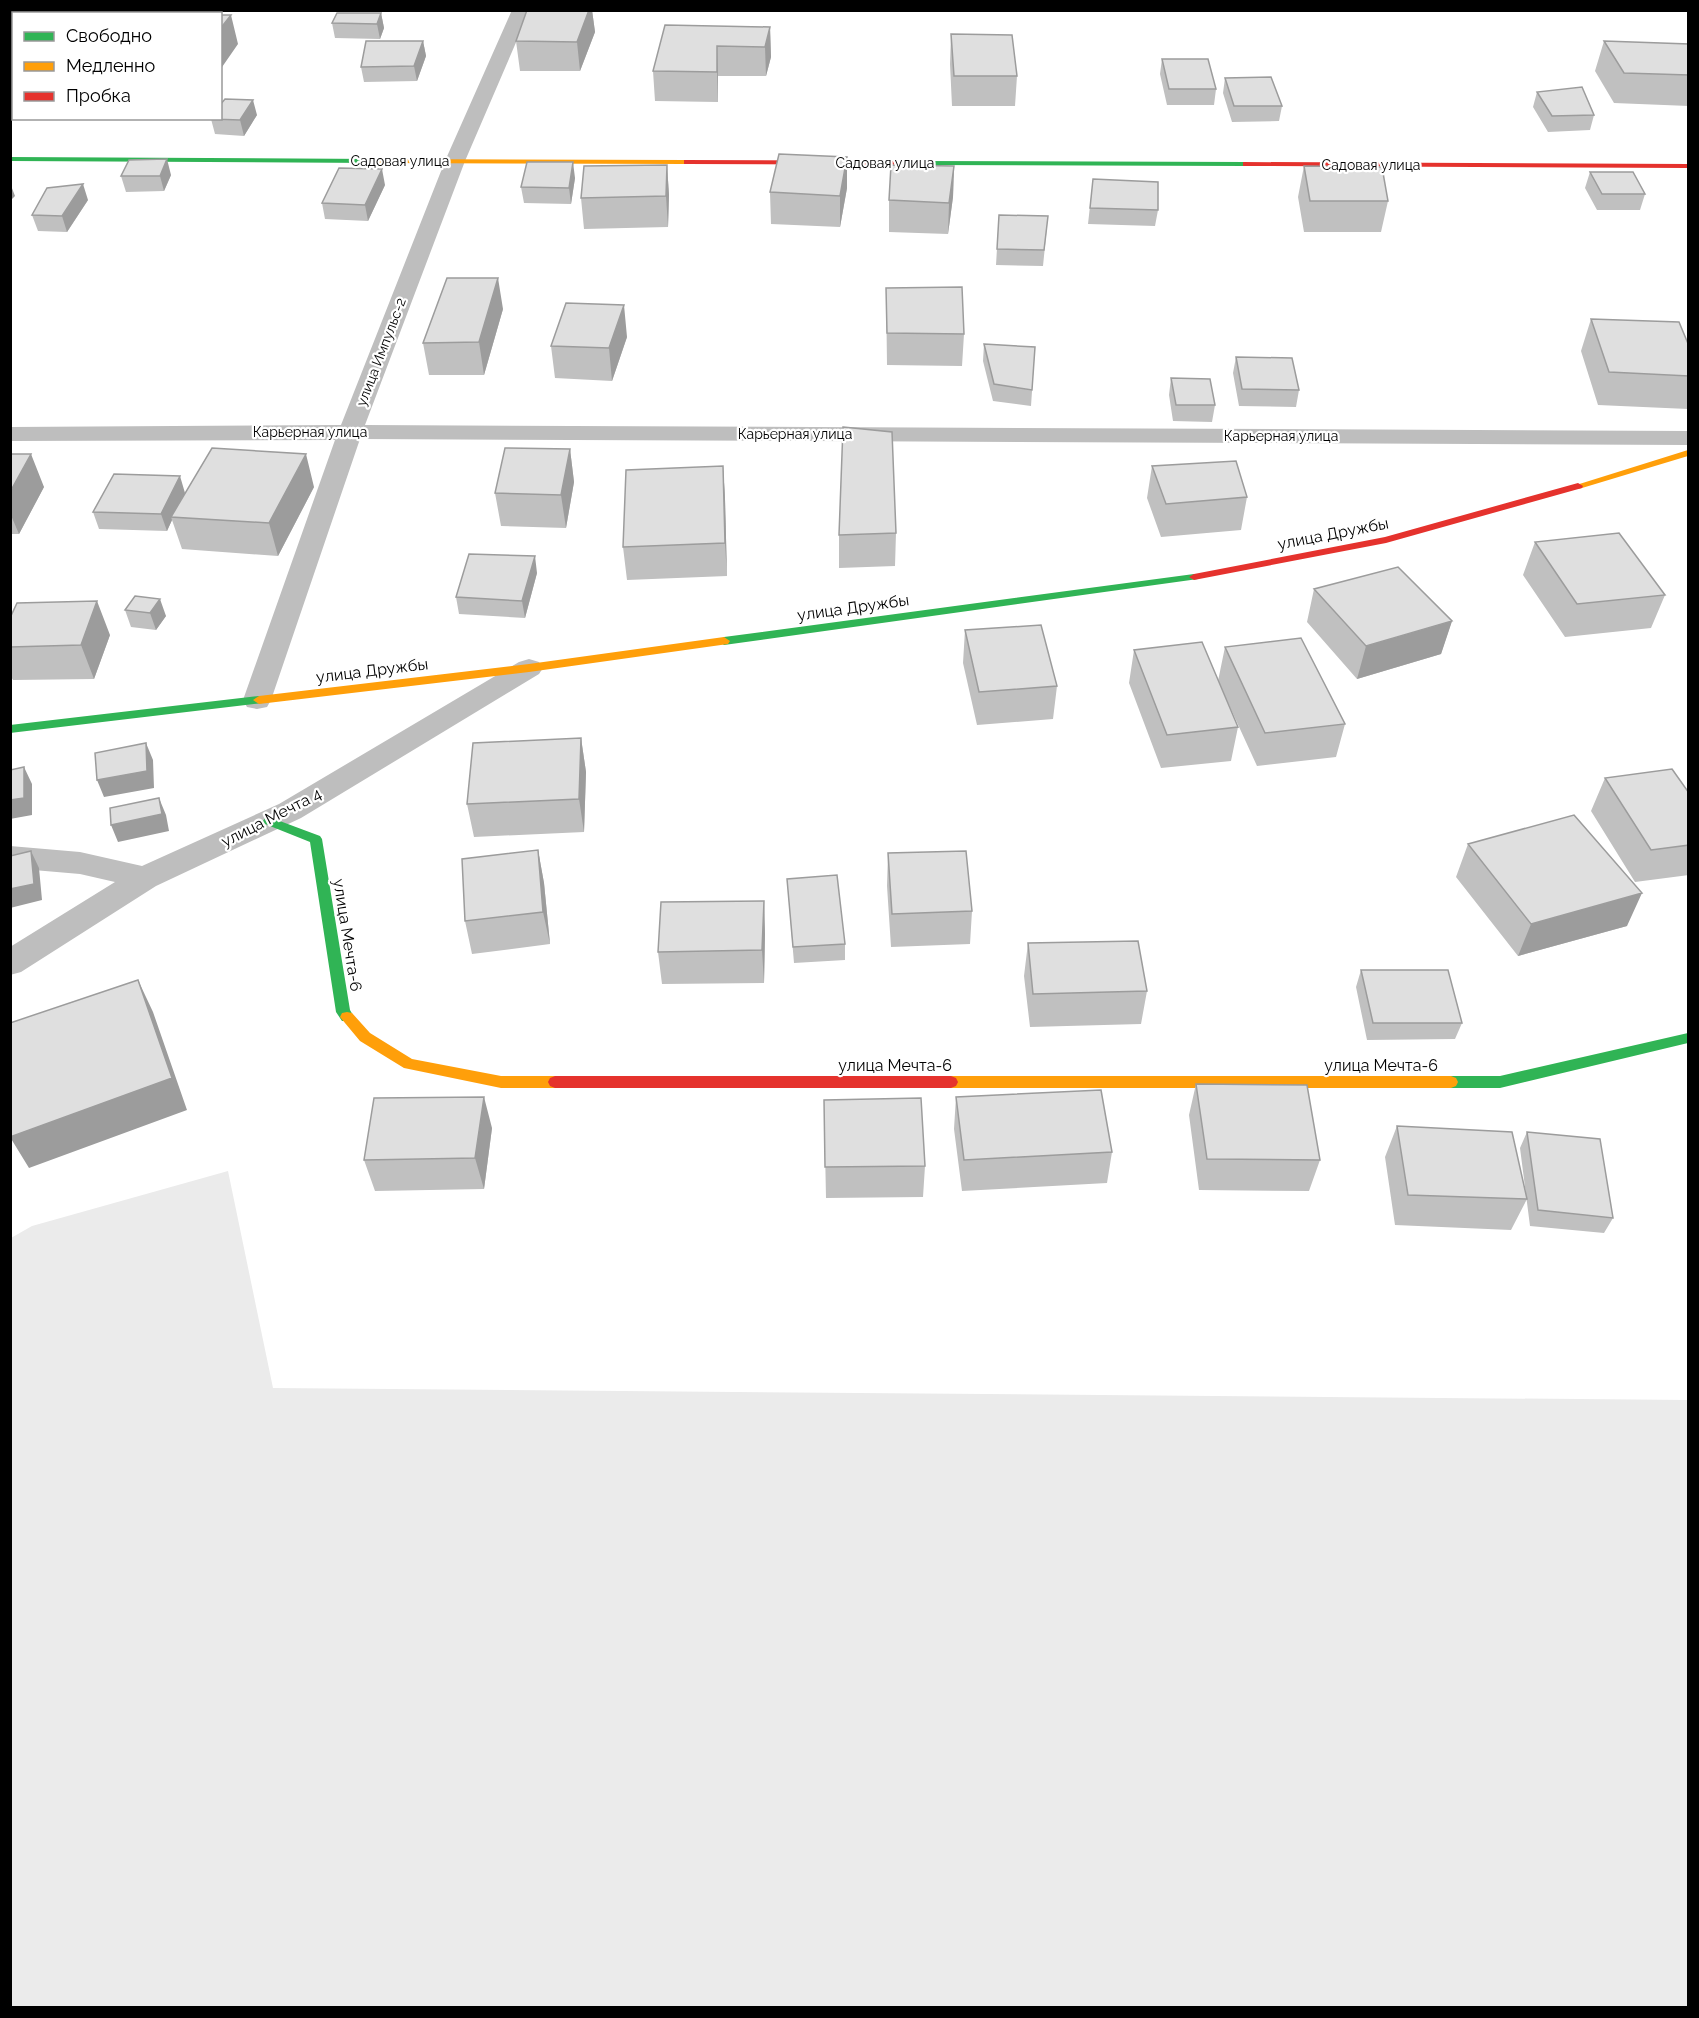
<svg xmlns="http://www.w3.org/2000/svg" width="1699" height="2018" viewBox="0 0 1699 2018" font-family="Raleway,sans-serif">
<rect width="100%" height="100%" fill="#fff"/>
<path fill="#ebebeb" d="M228 1171 273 1388 1688 1400V2007H11V1238L32 1226Z"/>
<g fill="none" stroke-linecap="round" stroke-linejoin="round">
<path fill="#bebebe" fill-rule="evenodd" d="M512 10H530L465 161 365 425 1688 431V445L360 439 271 700 267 707 257 709 247 707 243 700 335 440 10 441V427L341 425 445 161Z
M529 659 539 662 543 668 539 674 301 818 156 886 21 972 10 975V947L115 882 80 874 10 868V846L80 852 142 866 279 804 519 662Z"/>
<path fill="#30b455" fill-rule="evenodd" d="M10 157 375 159 379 161 375 163 10 161Z
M917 161 1246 162 1250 164 1246 166 920 165 916 163Z
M1194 574 1199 577 1198 579 724 645 718 641 724 637Z
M259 696 265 700 263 703 10 733V725Z
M269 817 320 836 322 839 350 1010 354 1017 352 1021H342L336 1012 310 842 265 824 263 821 265 818Z
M1688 1033V1043L1500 1088H1451L1446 1086 1444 1082 1446 1078 1451 1076H1500Z"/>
<path fill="#ff9f0a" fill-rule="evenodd" d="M372 159 687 160 691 162 687 164 375 163 371 161Z
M1688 450V456L1582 488 1578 489 1573 486Z
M724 637 730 641 728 644 529 672 259 704 253 700 259 696 529 664Z
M347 1012 352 1013 370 1033 412 1059 501 1076H555L560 1078 562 1082 560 1086 555 1088H501L404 1068 360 1041 340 1017 342 1013Z
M951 1076H1451L1456 1078 1458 1082 1456 1086 1451 1088H951L946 1086 944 1082 946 1078Z"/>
<path fill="#e5322d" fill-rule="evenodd" d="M684 160 920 161 924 163 920 165 687 164H684Z
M1243 162 1688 164V168L1246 166H1243Z
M1578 483 1583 486 1582 488 1386 543 1194 580 1189 577 1194 574 1385 537Z
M555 1076H951L956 1078 958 1082 956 1086 951 1088H555L550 1086 548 1082 550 1078Z"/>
</g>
<path fill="#c0c0c0" d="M527 10H592L595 32 580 71H520L516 41Z
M381 13 384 28 380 39 335 38 332 23Z
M665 25 770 27 771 57 766 76H718V102L655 101 653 71Z
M951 34 1017 76 1015 106H952L950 64Z
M423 41 426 56 417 81 364 82 361 67Z
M1604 41 1689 44V106L1614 103 1595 71Z
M1162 59 1216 89 1214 105H1167L1160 74Z
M1225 78 1282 106 1279 121 1232 122 1223 93Z
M1537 92 1594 115 1590 130 1548 132 1533 107Z
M257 115 244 136 215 134 211 119Z
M667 165 669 195 668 227 584 229 581 198Z
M954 166 953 197 948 234 889 232V200Z
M1304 166 1388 201 1381 232H1304L1298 197Z
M1590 172 1645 194 1640 210H1597L1585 188Z
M171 175 164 191 126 192 121 176Z
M575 178 571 204 524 203 521 187Z
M1093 179 1158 210 1155 226 1088 224Z
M385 185 368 221 325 219 322 203Z
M847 188 840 227 771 224 770 192Z
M88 200 67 232 38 231 32 215Z
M999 215 1048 216 1043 266 996 265Z
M886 288 964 334 962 366 887 365Z
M503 309 484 375H429L423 343Z
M1591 319 1689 346 1688 409 1598 405 1581 351Z
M627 337 612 381 555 378 551 346Z
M984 344 1035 347 1031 406 993 401 983 361Z
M1236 357 1299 390 1296 407 1239 406 1233 373Z
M1171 378 1215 405 1212 422 1173 421 1169 395Z
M570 449 574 482 566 528 501 526 495 493Z
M10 454 44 487 19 534H10Z
M723 466 725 499 727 576 627 580 623 547Z
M1152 466 1247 497 1241 530 1161 537 1147 498Z
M314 487 278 556 182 549 172 520 167 531 99 529 93 512 185 493Z
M896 533 895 566 839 568V535Z
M1535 542 1665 595 1651 628 1565 637 1523 575Z
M537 573 525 618 459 614 456 597Z
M1314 589 1452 621 1441 654 1357 679 1307 622Z
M135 596 166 616 156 630 131 627 125 610Z
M10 618 110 635 94 679 13 680 10 675Z
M965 630 1057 686 1053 719 977 725 963 663Z
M1225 647 1345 724 1336 757 1257 766 1218 681Z
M1134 650 1238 727 1231 761 1161 768 1129 683Z
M581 738 586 772 584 832 474 837 467 804Z
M1605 778 1689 793V875L1635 882 1591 811Z
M1468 844 1627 926 1518 956 1456 877Z
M538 850 544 883 550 944 472 954 465 921Z
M888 853 972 911 970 944 891 947 887 886Z
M787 879 845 944V960L794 963Z
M764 901 765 934 764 983 662 984 658 952Z
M1028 943 1147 991 1141 1024 1030 1027 1024 976Z
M1361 970 1462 1023 1455 1039 1367 1040 1356 987Z
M1196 1084 1320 1160 1309 1191 1199 1190 1189 1115Z
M956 1097 1112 1152 1107 1183 962 1191 954 1129Z
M824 1100 925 1166 923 1197 826 1198Z
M1397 1126 1527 1199 1511 1230 1395 1225 1385 1157Z
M492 1128 484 1189 375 1191 364 1160Z
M1527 1132 1613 1218 1604 1233 1530 1226 1520 1148Z"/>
<path fill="#9c9c9c" d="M589 10H592L595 32 580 71 577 42Z
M381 13 384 28 380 39 377 24Z
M231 15 238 44 220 70V29Z
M770 27 771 57 766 76 765 47Z
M423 41 426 56 417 81 414 66Z
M717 46 718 76V102L717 72Z
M253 100 257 115 244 136 240 120Z
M847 157V188L840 227V196Z
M167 159 171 175 164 191 160 176Z
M573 162 575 178 571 204 569 188Z
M667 165 669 195 668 227 666 196Z
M954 166 953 197 948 234 949 203Z
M382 169 385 185 368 221 365 205Z
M10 183 15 196 10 201Z
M83 184 88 200 67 232 62 216Z
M498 278 503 309 484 375 479 342Z
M624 305 627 337 612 381 609 348Z
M570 449 574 482 566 528 561 495Z
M31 454 44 487 19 534 10 513V492Z
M306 454 314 487 278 556 269 523Z
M723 466 725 499 727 576 725 543Z
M180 476 185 493 171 517 172 520 167 531 161 514Z
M535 556 537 573 525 618 522 601Z
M160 599 166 616 156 630 150 613Z
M97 601 110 635 94 679 81 645Z
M1452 621 1441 654 1357 679 1366 646Z
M581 738 586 772 584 832 579 799Z
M146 743 153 760 154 788 104 797 97 780Z
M24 767 32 784V815L10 819V800Z
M159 798 166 815 169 831 118 842 111 825Z
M538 850 544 883 550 944 543 912Z
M31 851 39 868 42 900 10 908V889Z
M1642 893 1627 926 1518 956 1531 924Z
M764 901 765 934 764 983 762 950Z
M138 980 153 1012 187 1110 29 1168 10 1137Z
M484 1097 492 1128 484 1189 475 1158Z"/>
<path fill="#dfdfdf" stroke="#9c9c9c" stroke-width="1.5" d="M527 10H589L577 42 516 41Z
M337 13H381L377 24 332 23Z
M220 15H231L220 29Z
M665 25 770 27 765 47 717 46V72L653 71Z
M951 34 1012 35 1017 76H954Z
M366 41H423L414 66 361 67Z
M1604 41 1689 44V75L1624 73Z
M1162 59H1208L1216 89H1169Z
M1271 77 1282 106H1234L1225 78Z
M1582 87 1594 115 1552 116 1537 92Z
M225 99 253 100 240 120 211 119 220 118V105Z
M779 154 847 157 840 196 770 192Z
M167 159 160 176H121L129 160Z
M527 162H573L569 188 521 187Z
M667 165 666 196 581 198 584 166Z
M891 165 954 166 949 203 889 200Z
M1304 166 1382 167 1388 201H1310Z
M339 168 382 169 365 205 322 203Z
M1590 172H1633L1645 194H1602Z
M1093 179 1158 182V210L1090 208Z
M83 184 62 216 32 215 47 188Z
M999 215 1048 216 1044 250 997 249Z
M447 278H498L479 342 423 343Z
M962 287 964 334 887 333 886 288Z
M566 303 624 305 609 348 551 346Z
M1591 319 1679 322 1689 346V376L1609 372Z
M984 344 1035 347 1032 390 994 384Z
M1236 357 1292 358 1299 390 1242 389Z
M1171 378 1210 379 1215 405H1176Z
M843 427 892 432 896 533 839 535Z
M212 448 306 454 269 523 171 517Z
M505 448 570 449 561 495 495 493Z
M10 454H31L10 492Z
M1236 461 1247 497 1166 504 1152 466Z
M723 466 725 543 623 547 626 470Z
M114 474 180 476 161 514 93 512Z
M1619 533 1665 595 1577 604 1535 542Z
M469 554 535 556 522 601 456 597Z
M1398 567 1452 621 1366 646 1314 589Z
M135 596 160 599 150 613 125 610Z
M97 601 81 645 10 647V618L17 603Z
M1041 625 1057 686 979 692 965 630Z
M1301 638 1345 724 1265 733 1225 647Z
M1202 642 1238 727 1167 735 1134 650Z
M581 738 579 799 467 804 473 743Z
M146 743 147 771 97 780 95 753Z
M24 767V798L10 800V770Z
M1672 769 1689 793V845L1651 850 1605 778Z
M159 798 162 814 111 825 110 808Z
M1574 815 1642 893 1531 924 1468 844Z
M538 850 543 912 465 921 462 859Z
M31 851 34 884 10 889V856Z
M966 851 972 911 892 914 888 853Z
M837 875 845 944 793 947 787 879Z
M764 901 762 950 658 952 661 902Z
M1138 941 1147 991 1033 994 1028 943Z
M1361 970H1448L1462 1023H1373Z
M138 980 172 1078 10 1137V1023Z
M1196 1084 1307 1085 1320 1160 1207 1159Z
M1101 1090 1112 1152 964 1160 956 1097Z
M484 1097 475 1158 364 1160 374 1098Z
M921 1098 925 1166 825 1167 824 1100Z
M1397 1126 1512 1132 1527 1199 1408 1195Z
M1527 1132 1600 1139 1613 1218 1538 1210Z"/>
<g text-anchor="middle" stroke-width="4.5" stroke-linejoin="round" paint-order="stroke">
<g font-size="14" fill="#000" stroke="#fff">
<text x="400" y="166">Садовая улица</text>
<text x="885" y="168">Садовая улица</text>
<text x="1371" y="170">Садовая улица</text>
<text transform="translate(381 352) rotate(-69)" y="5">улица Импульс-2</text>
<text x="310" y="437">Карьерная улица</text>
<text x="795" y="439">Карьерная улица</text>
<text x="1281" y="441">Карьерная улица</text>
</g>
<g font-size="16" fill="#000" stroke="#fff">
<text transform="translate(1333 533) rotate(-11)" y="6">улица Дружбы</text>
<text transform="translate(853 607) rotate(-8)" y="6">улица Дружбы</text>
<text transform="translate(372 670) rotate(-7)" y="6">улица Дружбы</text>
<text transform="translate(271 817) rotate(-27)" y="6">улица Мечта 4</text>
<text transform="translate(348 935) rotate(81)" y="6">улица Мечта-6</text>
<text x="895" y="1071">улица Мечта-6</text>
<text x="1381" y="1071">улица Мечта-6</text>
</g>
</g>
<rect width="1699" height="2018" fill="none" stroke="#000000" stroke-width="24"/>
<rect x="12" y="12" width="210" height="108" fill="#ffffff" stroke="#999999" stroke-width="1.5"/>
<rect x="24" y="32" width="30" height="9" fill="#30b455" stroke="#999999" stroke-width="1.5"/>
<text x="66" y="42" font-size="18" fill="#000000">Свободно</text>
<rect x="24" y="62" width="30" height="9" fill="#ff9f0a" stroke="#999999" stroke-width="1.5"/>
<text x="66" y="72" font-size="18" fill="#000000">Медленно</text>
<rect x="24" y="92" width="30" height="9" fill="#e5322d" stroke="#999999" stroke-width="1.5"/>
<text x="66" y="102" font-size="18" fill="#000000">Пробка</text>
</svg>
